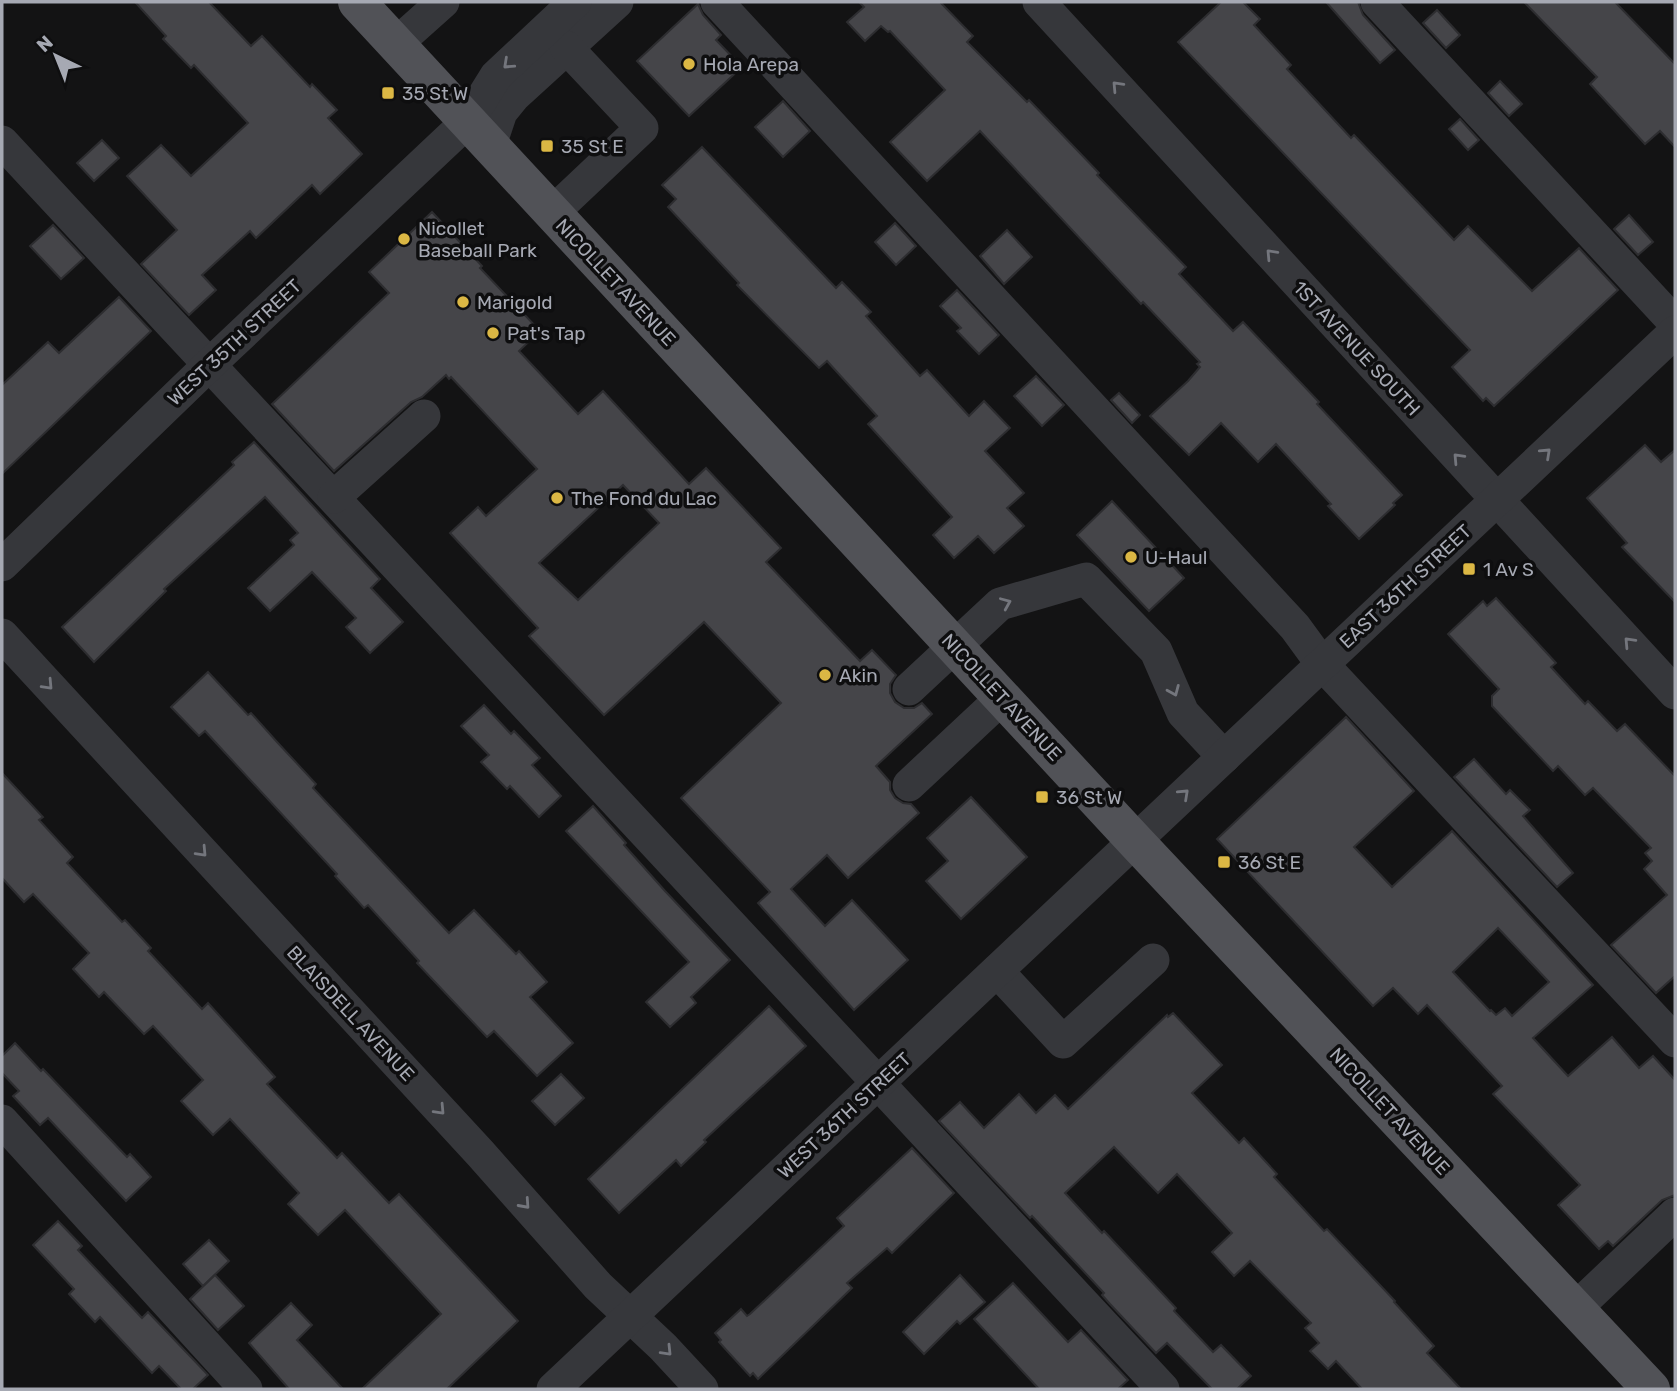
<svg xmlns="http://www.w3.org/2000/svg" width="1677" height="1391" font-family="Rubik,sans-serif">
<style>
.building{fill:#454549;stroke:#2d2d30;stroke-width:2;fill-rule:evenodd}
.lines{fill:none;stroke-linecap:round;stroke-linejoin:round}
.minor{stroke:#36373b;stroke-width:33}
.major{stroke:#515257;stroke-width:38}
.oneway{stroke:#74767d}
.poi-dot{fill:#dbb744;stroke:#0e0e0f;stroke-width:2.5}
.labels{text-anchor:middle;stroke-width:7;stroke-linejoin:round;paint-order:stroke}
.poi-label{font-size:19px;fill:#a6a9b3;stroke:#0e0e0f;text-anchor:start}
.street-label{font-size:19px;fill:#a6a9b3;stroke:#0e0e0f}
</style>
<rect width="100%" height="100%" fill="#131314"/>
<!-- building -->
<g class="building">
<path d="M 135,2 L 209,2 L 251,46 L 262,36 L 310,87 L 312,84 L 337,110 L 328,118 L 362,154 L 320,194 L 312,185 L 256,238 L 250,231 L 202,275 L 216,290 L 189,315 L 141,264 L 177,230 L 127,176 L 161,145 L 191,176 L 248,123 L 194,65 L 191,68 L 163,39 L 166,36 Z"/>
<path d="M 859,2 L 940,2 L 973,36 L 967,42 L 1027,102 L 1029,100 L 1099,173 L 1097,175 L 1186,267 L 1179,274 L 1233,331 L 1243,322 L 1319,402 L 1317,404 L 1402,495 L 1393,503 L 1395,505 L 1359,539 L 1328,506 L 1331,504 L 1276,444 L 1258,462 L 1221,423 L 1189,455 L 1150,416 L 1188,381 L 1200,367 L 1197,364 L 1200,362 L 1143,302 L 1141,304 L 980,131 L 927,181 L 890,142 L 945,90 L 890,31 L 888,32 L 881,26 L 865,41 L 847,22 L 864,7 Z"/>
<path d="M 1221,2 L 1243,2 L 1260,19 L 1254,25 L 1291,65 L 1287,69 L 1351,138 L 1354,135 L 1454,240 L 1468,226 L 1532,291 L 1579,248 L 1618,290 L 1494,406 L 1486,398 L 1483,401 L 1452,367 L 1470,350 L 1178,42 Z"/>
<path d="M 1326,2 L 1358,2 L 1363,15 L 1395,50 L 1380,63 Z"/>
<path d="M 1524,2 L 1615,2 L 1675,64 L 1675,147 L 1660,131 L 1645,144 L 1590,84 L 1597,77 Z"/>
<path d="M 698,4 L 703,15 L 721,35 L 716,40 L 742,67 L 689,116 L 637,61 Z"/>
<path d="M 1437,10 L 1460,35 L 1446,48 L 1423,23 Z"/>
<path d="M 1500,81 L 1522,104 L 1509,116 L 1488,93 Z"/>
<path d="M 783,101 L 810,131 L 783,157 L 755,127 Z"/>
<path d="M 1460,119 L 1479,140 L 1468,150 L 1449,129 Z"/>
<path d="M 102,140 L 119,158 L 94,181 L 77,163 Z"/>
<path d="M 702,147 L 836,288 L 842,282 L 871,312 L 866,316 L 920,376 L 927,370 L 969,416 L 984,401 L 1010,428 L 985,451 L 1024,493 L 1007,508 L 1024,526 L 994,553 L 978,536 L 954,558 L 933,535 L 952,517 L 868,424 L 877,416 L 827,361 L 819,368 L 737,285 L 739,283 L 668,207 L 676,199 L 662,185 Z"/>
<path d="M 432,212 L 482,266 L 480,268 L 540,331 L 519,351 L 578,414 L 603,391 L 689,484 L 706,468 L 781,548 L 766,562 L 860,661 L 872,650 L 896,675 L 890,684 L 890,693 L 895,702 L 904,708 L 914,708 L 922,703 L 932,714 L 876,766 L 890,782 L 890,790 L 895,798 L 903,803 L 911,804 L 919,813 L 848,878 L 827,855 L 791,889 L 825,926 L 852,900 L 908,960 L 854,1010 L 758,903 L 770,892 L 681,798 L 781,703 L 704,622 L 604,715 L 529,636 L 538,628 L 450,533 L 478,507 L 486,516 L 537,469 L 451,377 L 449,379 L 446,375 L 422,397 L 411,402 L 334,471 L 272,404 L 389,293 L 369,272 ZM 623,485 L 659,523 L 578,600 L 539,563 Z"/>
<path d="M 1629,215 L 1653,242 L 1638,255 L 1614,229 Z"/>
<path d="M 895,223 L 916,246 L 896,265 L 875,242 Z"/>
<path d="M 53,225 L 84,258 L 61,279 L 30,246 Z"/>
<path d="M 1007,230 L 1032,257 L 1004,284 L 980,256 Z"/>
<path d="M 957,290 L 999,335 L 979,354 L 957,331 L 961,328 L 940,306 Z"/>
<path d="M 119,297 L 151,331 L 2,474 L 2,385 L 48,342 L 59,353 Z"/>
<path d="M 1036,376 L 1064,405 L 1042,426 L 1014,396 Z"/>
<path d="M 1119,393 L 1140,415 L 1132,423 L 1111,400 Z"/>
<path d="M 254,442 L 380,579 L 371,588 L 403,622 L 370,653 L 346,627 L 356,618 L 312,572 L 270,611 L 248,588 L 294,545 L 290,540 L 298,533 L 265,497 L 164,589 L 166,591 L 94,662 L 62,627 L 234,465 L 232,462 Z"/>
<path d="M 1645,445 L 1661,462 L 1675,450 L 1675,602 L 1622,547 L 1627,543 L 1587,498 Z"/>
<path d="M 1112,501 L 1184,578 L 1149,611 L 1077,535 Z"/>
<path d="M 1496,598 L 1556,663 L 1551,667 L 1585,704 L 1588,701 L 1617,731 L 1625,724 L 1675,776 L 1675,976 L 1656,993 L 1611,945 L 1667,895 L 1644,869 L 1652,861 L 1645,853 L 1651,848 L 1593,788 L 1585,795 L 1558,766 L 1553,771 L 1492,706 L 1492,696 L 1499,689 L 1448,634 L 1483,601 L 1487,606 Z"/>
<path d="M 208,672 L 248,715 L 251,713 L 277,742 L 316,784 L 313,788 L 449,933 L 474,910 L 516,954 L 519,951 L 547,982 L 530,997 L 573,1043 L 537,1076 L 494,1031 L 487,1037 L 417,963 L 419,961 L 368,905 L 364,908 L 335,876 L 337,874 L 205,731 L 199,736 L 171,707 Z"/>
<path d="M 484,705 L 511,734 L 514,731 L 540,758 L 532,765 L 561,796 L 539,817 L 510,786 L 507,789 L 481,762 L 489,755 L 461,726 Z"/>
<path d="M 1346,717 L 1414,791 L 1354,847 L 1392,887 L 1452,831 L 1593,985 L 1533,1038 L 1568,1076 L 1612,1037 L 1639,1068 L 1653,1056 L 1675,1080 L 1675,1195 L 1662,1200 L 1613,1246 L 1608,1241 L 1599,1249 L 1558,1205 L 1580,1185 L 1493,1094 L 1502,1086 L 1427,1005 L 1418,1014 L 1393,988 L 1373,1006 L 1217,839 ZM 1498,928 L 1549,982 L 1512,1016 L 1505,1008 L 1496,1015 L 1491,1010 L 1490,1011 L 1453,972 Z"/>
<path d="M 1474,759 L 1506,794 L 1510,790 L 1530,810 L 1523,816 L 1573,873 L 1557,887 L 1454,777 Z"/>
<path d="M 2,773 L 43,817 L 39,820 L 73,857 L 67,863 L 122,922 L 125,920 L 151,948 L 148,951 L 202,1009 L 208,1003 L 237,1035 L 275,1077 L 267,1084 L 337,1158 L 342,1153 L 389,1203 L 399,1194 L 518,1321 L 447,1389 L 362,1389 L 441,1314 L 345,1210 L 318,1235 L 288,1204 L 299,1193 L 230,1119 L 213,1135 L 181,1101 L 203,1080 L 153,1026 L 144,1034 L 104,992 L 99,997 L 73,969 L 89,953 L 33,894 L 24,902 L 2,878 Z"/>
<path d="M 971,797 L 1027,857 L 961,919 L 926,881 L 948,861 L 927,838 Z"/>
<path d="M 593,806 L 626,843 L 624,845 L 665,891 L 730,960 L 691,997 L 696,1003 L 670,1027 L 646,1002 L 689,962 L 566,831 Z"/>
<path d="M 769,1006 L 806,1046 L 704,1140 L 706,1142 L 681,1166 L 676,1160 L 619,1213 L 588,1179 Z"/>
<path d="M 1173,1013 L 1222,1065 L 1192,1093 L 1239,1143 L 1244,1138 L 1277,1174 L 1274,1177 L 1324,1231 L 1327,1229 L 1395,1301 L 1394,1302 L 1434,1346 L 1427,1353 L 1461,1389 L 1362,1389 L 1336,1361 L 1328,1369 L 1310,1351 L 1319,1343 L 1305,1328 L 1311,1323 L 1250,1261 L 1234,1276 L 1212,1252 L 1232,1233 L 1177,1174 L 1158,1193 L 1114,1147 L 1065,1193 L 1102,1233 L 1104,1231 L 1176,1308 L 1174,1311 L 1213,1352 L 1221,1345 L 1251,1376 L 1237,1389 L 1212,1389 L 1167,1343 L 1156,1353 L 1110,1304 L 1102,1295 L 1104,1293 L 1032,1216 L 1030,1218 L 939,1121 L 960,1102 L 984,1128 L 1019,1094 L 1036,1113 L 1055,1095 L 1068,1109 L 1167,1015 L 1168,1017 Z"/>
<path d="M 15,1043 L 41,1071 L 43,1069 L 127,1157 L 130,1154 L 151,1177 L 126,1201 L 48,1118 L 40,1125 L 13,1096 L 19,1091 L 2,1073 L 2,1056 Z"/>
<path d="M 561,1074 L 584,1098 L 555,1125 L 532,1101 Z"/>
<path d="M 912,1148 L 954,1193 L 892,1253 L 887,1248 L 847,1283 L 852,1288 L 758,1379 L 753,1373 L 750,1376 L 719,1342 L 721,1340 L 715,1333 L 741,1309 L 747,1316 L 750,1314 L 844,1226 L 837,1218 Z"/>
<path d="M 58,1221 L 82,1246 L 78,1250 L 142,1318 L 148,1312 L 208,1375 L 193,1389 L 181,1389 L 159,1366 L 152,1373 L 100,1317 L 95,1322 L 69,1294 L 74,1289 L 33,1245 Z"/>
<path d="M 209,1240 L 229,1261 L 203,1286 L 183,1264 Z"/>
<path d="M 215,1275 L 244,1306 L 218,1330 L 190,1299 Z"/>
<path d="M 960,1275 L 985,1302 L 960,1324 L 957,1321 L 924,1354 L 903,1332 Z"/>
<path d="M 1013,1283 L 1068,1342 L 1081,1330 L 1128,1380 L 1118,1389 L 1039,1389 L 974,1319 Z"/>
<path d="M 291,1303 L 312,1325 L 297,1340 L 343,1389 L 289,1389 L 249,1343 Z"/>
</g>
<g class="lines">
<!-- minor -->
<g class="minor">
<path d="M 717,2 L 1295,627 L 1322,664 L 1675,1041"/>
<path d="M 1039,2 L 1675,693"/>
<path d="M 1377,2 L 1675,323"/>
<path d="M 396,44 L 443,2"/>
<path d="M 2,142 C 389,558 775,975 1163,1389"/>
<path d="M 490,145 L 501,112 L 514,96 L 617,2"/>
<path d="M 552,213 L 642,128 L 566,47"/>
<path d="M 334,497 L 424,416"/>
<path d="M 2,565 L 209,365 L 468,121 L 496,76 L 575,2"/>
<path d="M 2,635 L 480,1153 L 598,1286 L 663,1347 L 702,1389"/>
<path d="M 909,689 L 1000,604 L 1086,579 L 1156,651 L 1183,713 L 1224,757"/>
<path d="M 909,785 L 1002,698"/>
<path d="M 997,971 L 1063,1042 L 1153,960"/>
<path d="M 2,1121 L 246,1389"/>
<path d="M 1576,1308 L 1675,1214"/>
<path d="M 553,1389 L 1675,332"/>
</g>
<!-- major -->
<path class="major" d="M 357,2 L 1135,841 L 1651,1389"/>
</g>
<!-- one-way arrows -->
<defs><path id="oneway-chevron" d="M-2-3.5L2.5 0L-2 3.5" fill="none" stroke-width="1.6" stroke-linecap="round" stroke-linejoin="round" transform="scale(1.75)"/></defs>
<g class="oneway">
<use href="#oneway-chevron" transform="translate(508 64) rotate(137)"/>
<use href="#oneway-chevron" transform="translate(1117 86) rotate(-133)"/>
<use href="#oneway-chevron" transform="translate(1271 254) rotate(-133)"/>
<use href="#oneway-chevron" transform="translate(1546 453) rotate(-43)"/>
<use href="#oneway-chevron" transform="translate(1458 458) rotate(-133)"/>
<use href="#oneway-chevron" transform="translate(1006 603) rotate(-23)"/>
<use href="#oneway-chevron" transform="translate(1629 642) rotate(-133)"/>
<use href="#oneway-chevron" transform="translate(48 685) rotate(47)"/>
<use href="#oneway-chevron" transform="translate(1174 691) rotate(67)"/>
<use href="#oneway-chevron" transform="translate(1184 794) rotate(-43)"/>
<use href="#oneway-chevron" transform="translate(202 852) rotate(47)"/>
<use href="#oneway-chevron" transform="translate(440 1110) rotate(47)"/>
<use href="#oneway-chevron" transform="translate(525 1204) rotate(48)"/>
<use href="#oneway-chevron" transform="translate(667 1351) rotate(46)"/>
</g>
<!-- markers -->
<g class="poi-dot">
<circle cx="689" cy="64" r="7"/>
<rect x="381" y="86" width="14" height="14" rx="3.5"/>
<rect x="540" y="139" width="14" height="14" rx="3.5"/>
<circle cx="404" cy="239" r="7"/>
<circle cx="463" cy="302" r="7"/>
<circle cx="493" cy="333" r="7"/>
<circle cx="557" cy="498" r="7"/>
<circle cx="1131" cy="557" r="7"/>
<rect x="1462" y="562" width="14" height="14" rx="3.5"/>
<circle cx="825" cy="675" r="7"/>
<rect x="1035" y="790" width="14" height="14" rx="3.5"/>
<rect x="1217" y="855" width="14" height="14" rx="3.5"/>
</g>
<g class="labels">
<!-- poi labels -->
<g class="poi-label">
<text x="703" y="71">Hola Arepa</text>
<text x="402" y="100">35 St W</text>
<text x="561" y="153">35 St E</text>
<text x="418" y="235">Nicollet<tspan x="418" dy="22">Baseball Park</tspan></text>
<text x="477" y="309">Marigold</text>
<text x="507" y="340">Pat's Tap</text>
<text x="571" y="505">The Fond du Lac</text>
<text x="1145" y="564">U-Haul</text>
<text x="1483" y="576">1 Av S</text>
<text x="839" y="682">Akin</text>
<text x="1056" y="804">36 St W</text>
<text x="1238" y="869">36 St E</text>
</g>
<!-- street labels -->
<g class="street-label">
<text transform="translate(616 282) rotate(47)" y="7">NICOLLET AVENUE</text>
<text transform="translate(234 342) rotate(-43)" y="7">WEST 35TH STREET</text>
<text transform="translate(1357 348) rotate(47)" y="7">1ST AVENUE SOUTH</text>
<text transform="translate(1405 586) rotate(-43)" y="7">EAST 36TH STREET</text>
<text transform="translate(1002 697) rotate(47)" y="7">NICOLLET AVENUE</text>
<text transform="translate(351 1013) rotate(47)" y="7">BLAISDELL AVENUE</text>
<text transform="translate(1390 1111) rotate(47)" y="7">NICOLLET AVENUE</text>
<text transform="translate(844 1115) rotate(-43)" y="7">WEST 36TH STREET</text>
</g>
</g>
<!-- border -->
<rect width="1677" height="1391" fill="none" stroke="#a6a9b3" stroke-width="7"/>
<!-- north arrow -->
<g transform="translate(56 56) rotate(317)" stroke="#0e0e0f" stroke-width="5" paint-order="stroke">
<path d="M0-5L12 26L0 18L-12 26Z" fill="#a6a9b3"/>
<text y="-10" font-size="19" font-weight="bold" text-anchor="middle" fill="#a6a9b3">N</text>
</g>
</svg>
